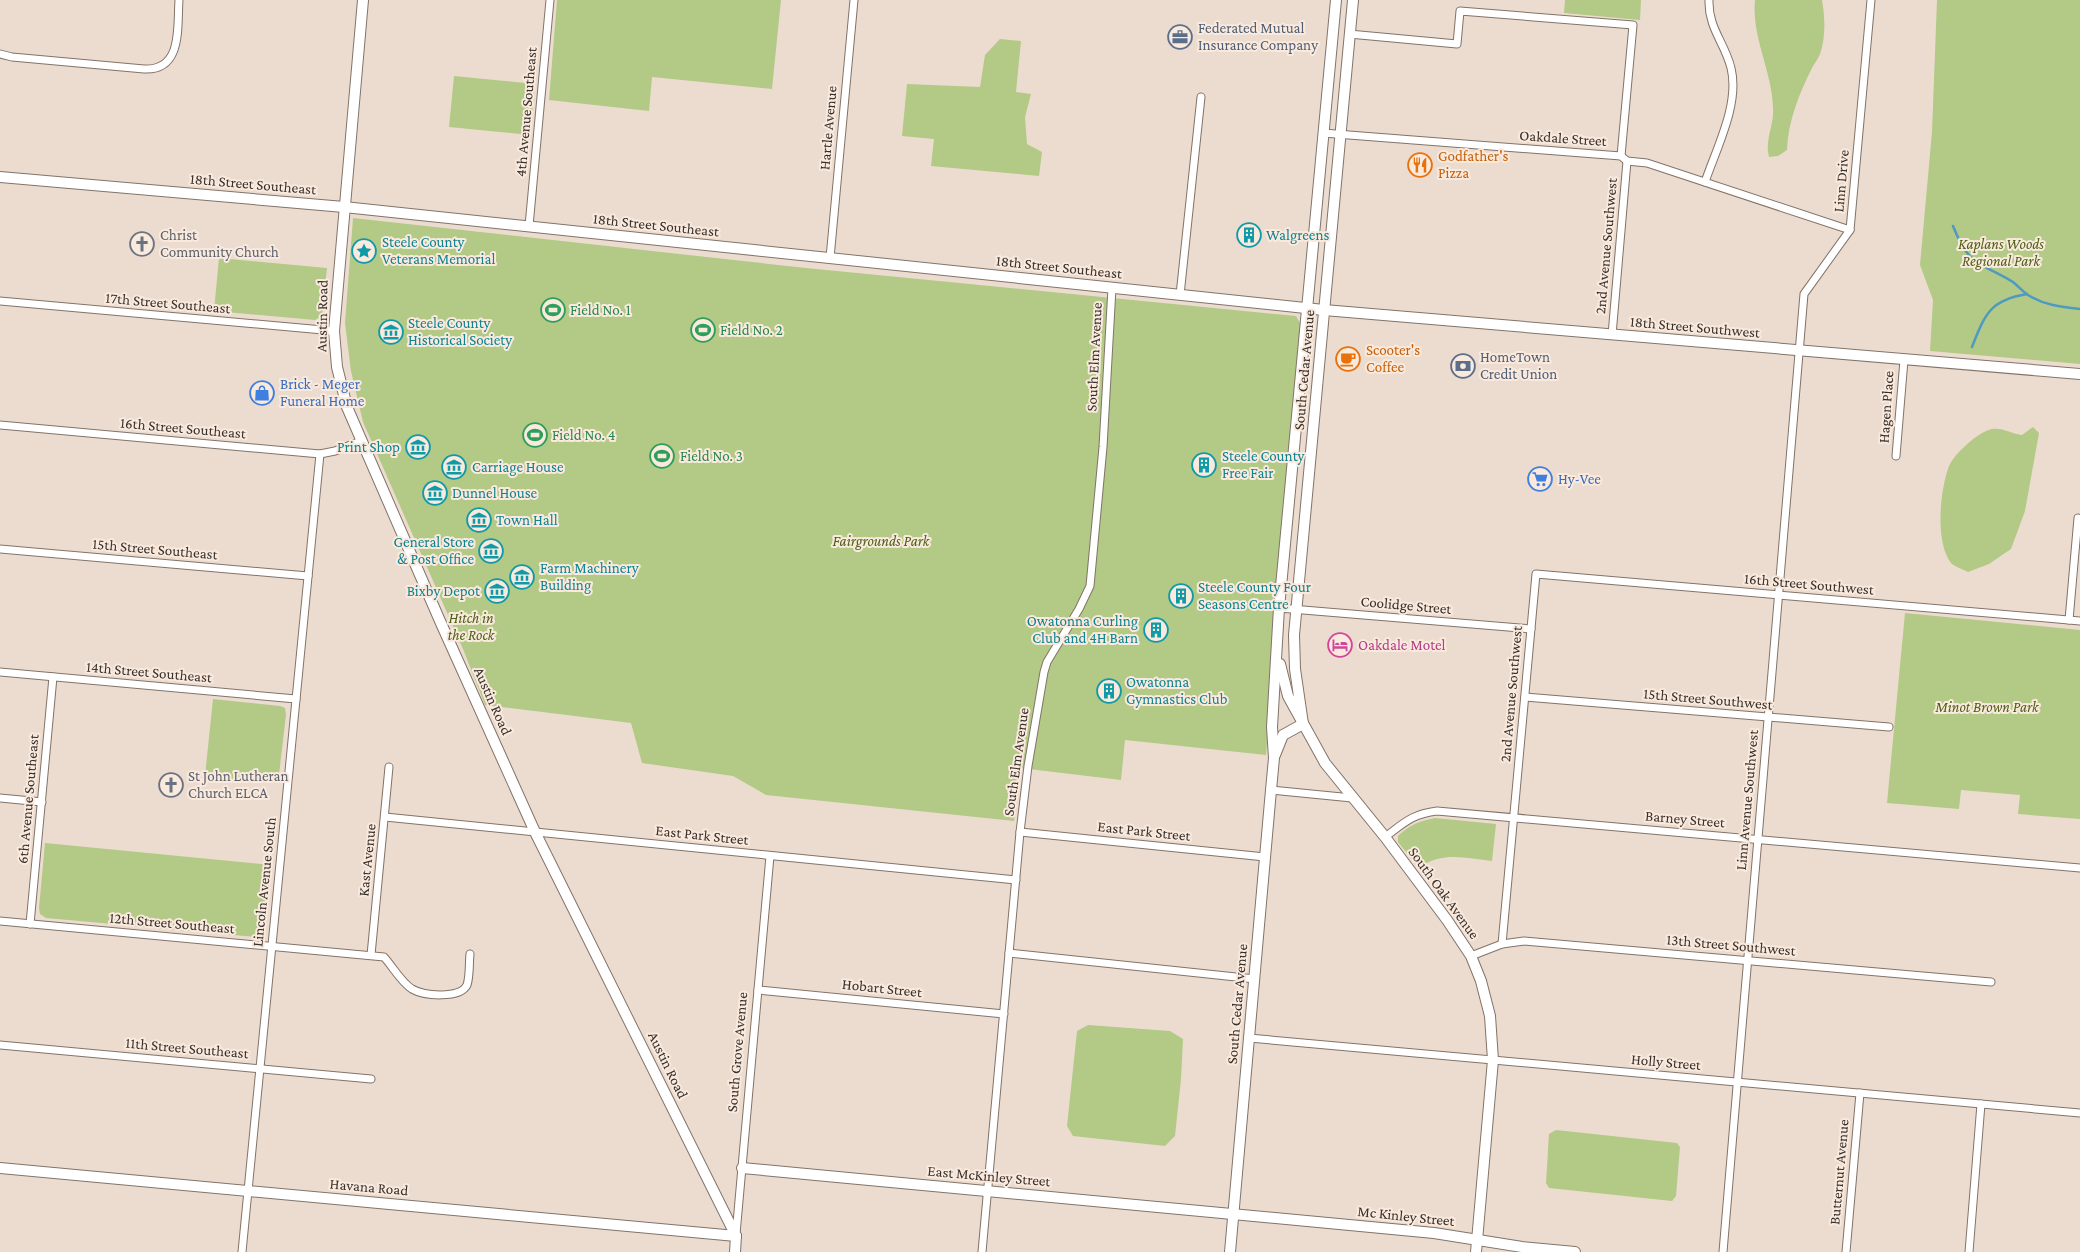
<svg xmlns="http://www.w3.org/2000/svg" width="2080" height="1252" font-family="'Crimson Pro',serif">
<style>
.green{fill:#b3c986}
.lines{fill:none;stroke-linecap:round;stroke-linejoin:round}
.stream{stroke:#4e9ac1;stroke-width:2.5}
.street-casing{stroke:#827369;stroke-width:9}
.secondary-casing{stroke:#827369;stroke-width:12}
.street{stroke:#fff;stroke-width:7}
.secondary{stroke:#fff;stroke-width:10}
.labels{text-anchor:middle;stroke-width:4;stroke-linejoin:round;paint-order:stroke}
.service-label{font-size:15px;fill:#4e5e75;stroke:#fae9dd;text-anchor:start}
.street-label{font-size:15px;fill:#37312c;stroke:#fae9dd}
.food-label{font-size:15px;fill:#c56008;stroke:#fae9dd;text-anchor:start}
.worship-label{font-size:15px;fill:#5b616d;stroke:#fae9dd;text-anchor:start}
.culture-label{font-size:15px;fill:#0d838f;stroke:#fae9dd;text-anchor:start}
.park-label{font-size:15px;font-style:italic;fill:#4a5e14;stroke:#fae9dd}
.leisure-label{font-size:15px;fill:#27864d;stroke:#fae9dd;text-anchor:start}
.shop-label{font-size:15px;fill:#366cbe;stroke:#fae9dd;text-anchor:start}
.hotel-label{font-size:15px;fill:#b23c85;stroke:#fae9dd;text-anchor:start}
</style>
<rect width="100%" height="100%" fill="#ecdcd0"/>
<!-- green -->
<g class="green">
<path d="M 557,0 L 781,0 L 772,89 L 652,77 L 649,111 L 549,100 Z"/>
<path d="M 1565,0 L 1641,0 L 1640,20 L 1564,13 Z"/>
<path d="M 1755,0 L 1822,0 C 1825,17 1826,37 1820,54 C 1818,59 1814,64 1812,68 C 1799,94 1788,121 1787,150 L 1778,156 L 1769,157 C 1765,142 1772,129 1773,115 C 1775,76 1751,39 1755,0 Z"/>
<path d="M 1937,0 L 2080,0 L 2080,364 L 1930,351 L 1933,300 L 1920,265 L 1932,132 Z"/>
<path d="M 1000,39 L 1021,41 L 1016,92 L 1031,94 L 1025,117 L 1027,144 L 1042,152 L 1039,176 L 931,166 L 934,139 L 902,136 L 907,84 L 980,87 L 985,55 Z"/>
<path d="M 454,76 L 535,84 L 530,135 L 449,127 Z"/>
<path d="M 353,218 L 806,268 L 1296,316 L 1300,323 L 1266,755 L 1125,740 L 1121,780 L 1020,768 L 1014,821 L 766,795 L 733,776 L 642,763 L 631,723 L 485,705 L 463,649 L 363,422 L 351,371 L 345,323 Z"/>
<path d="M 219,258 L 327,268 L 322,316 L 315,320 L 214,311 Z"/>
<path d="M 2033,427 L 2039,433 L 2025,511 L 2011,549 L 1989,564 L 1968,572 C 1963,569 1955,567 1951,563 C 1935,542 1940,492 1948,469 C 1952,455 1978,432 1992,429 C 2001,427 2013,434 2022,435 Z"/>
<path d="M 1905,613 L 2080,630 L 2080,819 L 2018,814 L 2020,795 L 1961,790 L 1959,809 L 1887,803 Z"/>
<path d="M 213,699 L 280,706 L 285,708 L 286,715 L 278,783 L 205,776 Z"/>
<path d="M 1435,818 L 1496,824 L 1492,861 C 1467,858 1441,851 1419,868 L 1398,842 L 1398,836 C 1409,825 1420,821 1435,818 Z"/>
<path d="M 45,843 L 271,865 L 265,928 L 262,935 L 257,937 L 46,918 L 40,914 L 39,908 Z"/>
<path d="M 1088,1025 L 1170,1031 L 1183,1039 L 1181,1079 L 1175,1136 L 1165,1146 L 1073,1136 L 1067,1126 L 1077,1031 Z"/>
<path d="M 1556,1130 L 1677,1143 L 1680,1147 L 1676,1196 L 1672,1201 L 1549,1188 L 1546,1183 L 1549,1134 Z"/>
</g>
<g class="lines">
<!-- stream -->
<g class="stream">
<path d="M 1953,226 C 1970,268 1978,261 2013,282 C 2018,286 2022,291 2028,295 C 2044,305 2061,307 2080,309"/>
<path d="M 1972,347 C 1985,314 1990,300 2027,294"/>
</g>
<!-- street casing -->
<g class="street-casing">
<g id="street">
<path d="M 1349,34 L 1457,44 L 1460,11 L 1633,25 L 1621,156"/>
<path d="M 0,54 L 12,57 L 144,69 C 183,71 177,27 179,0"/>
<path d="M 1323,133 L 1621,156 L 1627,161 L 1647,163 L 1850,230"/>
<path d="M 1705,182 C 1716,149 1740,104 1731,68 C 1725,43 1708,28 1709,0"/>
<path d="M 529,226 L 550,0"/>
<path d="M 830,258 L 854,0"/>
<path d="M 1180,295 L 1201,97"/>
<path d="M 0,301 L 334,331"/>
<path d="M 1612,335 L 1627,161"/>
<path d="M 0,425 L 320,454 L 335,451 L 361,441"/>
<path d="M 1896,456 L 1904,360"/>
<path d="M 0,549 L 308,576"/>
<path d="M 1279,608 L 1531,629"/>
<path d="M 2069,620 L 2078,518"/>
<path d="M 0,672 L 296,699"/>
<path d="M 1525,697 L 1889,727"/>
<path d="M 1271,790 L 1352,798"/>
<path d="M 0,798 L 42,802"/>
<path d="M 385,817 L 1016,880"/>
<path d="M 1020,832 L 1265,857"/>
<path d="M 1385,837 C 1404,823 1412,814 1437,811 L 2080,868"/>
<path d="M 0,921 L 384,957 C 393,967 401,982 412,989 C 424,996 460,999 467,985 C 470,976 469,963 470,954"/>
<path d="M 30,924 L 53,677"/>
<path d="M 1502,944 L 1536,574 L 2080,621"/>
<path d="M 1009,953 L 1255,979"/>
<path d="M 371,955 L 389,767"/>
<path d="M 1471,956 L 1502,944 L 1524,941 L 1991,982"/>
<path d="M 758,990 L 1004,1014"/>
<path d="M 1249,1038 L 2080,1113"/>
<path d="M 0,1045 L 371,1079"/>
<path d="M 736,1234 L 770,856"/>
<path d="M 242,1252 L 320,454"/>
<path d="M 982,1252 L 1020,832 L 1028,766 L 1044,672 L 1047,662 L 1079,609 L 1090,586 L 1103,447 L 1112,288"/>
<path d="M 1723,1252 L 1804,294 L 1850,230 L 1871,0"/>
<path d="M 1846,1252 L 1860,1093"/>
<path d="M 1969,1252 L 1981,1104"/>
</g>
</g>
<!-- secondary casing -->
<g class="secondary-casing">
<g id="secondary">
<path d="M 363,0 L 334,331 L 337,367 L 347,407 L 440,621 L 535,832 L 736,1236"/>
<path d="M 0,177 L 344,207 L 1324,310 L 2080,374"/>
<path d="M 1280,664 L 1288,696 L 1325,763 L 1385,837 L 1447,920 L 1471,956 L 1481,981 L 1490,1016 L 1493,1060 L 1476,1252"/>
<path d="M 1303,724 L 1295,669 L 1294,635 L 1353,0"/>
<path d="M 1275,755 L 1283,735 L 1303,724"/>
<path d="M 0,1168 L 736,1236"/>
<path d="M 742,1168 L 1434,1233 L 1522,1247 L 1575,1252"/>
<path d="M 735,1252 L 736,1236"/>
<path d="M 1230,1252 L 1271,790 L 1274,758 L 1272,727 L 1279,608 L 1336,0"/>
</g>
</g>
<!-- street -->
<use href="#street" class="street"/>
<!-- secondary -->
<use href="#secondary" class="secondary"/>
</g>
<!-- icons -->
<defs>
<g id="office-ring" transform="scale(1.25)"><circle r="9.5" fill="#fae9dd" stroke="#5c6f8a" stroke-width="1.5"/><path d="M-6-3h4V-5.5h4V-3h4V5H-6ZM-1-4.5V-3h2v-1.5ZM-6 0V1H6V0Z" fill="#5c6f8a"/></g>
<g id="restaurant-ring" transform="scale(1.25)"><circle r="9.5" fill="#fae9dd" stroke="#e8710a" stroke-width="1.5"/><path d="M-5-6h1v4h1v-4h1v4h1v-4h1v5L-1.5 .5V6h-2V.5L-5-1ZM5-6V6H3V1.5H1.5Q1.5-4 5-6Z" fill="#e8710a"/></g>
<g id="building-ring" transform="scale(1.25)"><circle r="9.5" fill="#fae9dd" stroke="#0f9aa8" stroke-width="1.5"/><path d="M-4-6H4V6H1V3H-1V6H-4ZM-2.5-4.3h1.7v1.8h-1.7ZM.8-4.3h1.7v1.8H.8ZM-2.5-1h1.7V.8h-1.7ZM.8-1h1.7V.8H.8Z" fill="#0f9aa8"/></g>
<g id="church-ring" transform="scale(1.25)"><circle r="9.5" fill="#fae9dd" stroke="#6b7280" stroke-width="1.5"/><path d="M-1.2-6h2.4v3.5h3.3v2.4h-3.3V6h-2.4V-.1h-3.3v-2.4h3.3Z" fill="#6b7280"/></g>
<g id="sight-ring" transform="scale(1.25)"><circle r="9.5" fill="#fae9dd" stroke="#0f9aa8" stroke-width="1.5"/><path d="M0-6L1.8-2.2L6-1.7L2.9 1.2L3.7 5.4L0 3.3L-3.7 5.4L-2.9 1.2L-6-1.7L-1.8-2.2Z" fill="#0f9aa8"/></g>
<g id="stadium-ring" transform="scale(1.25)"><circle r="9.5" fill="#fae9dd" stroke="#2e9e5b" stroke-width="1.5"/><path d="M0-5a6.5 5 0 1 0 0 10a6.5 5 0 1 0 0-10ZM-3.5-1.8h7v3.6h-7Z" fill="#2e9e5b"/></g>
<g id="museum-ring" transform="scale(1.25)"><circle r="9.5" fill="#fae9dd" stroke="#0f9aa8" stroke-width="1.5"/><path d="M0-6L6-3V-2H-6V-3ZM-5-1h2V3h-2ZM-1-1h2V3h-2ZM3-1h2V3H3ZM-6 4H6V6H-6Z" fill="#0f9aa8"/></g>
<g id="cafe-ring" transform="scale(1.25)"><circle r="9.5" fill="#fae9dd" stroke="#e8710a" stroke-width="1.5"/><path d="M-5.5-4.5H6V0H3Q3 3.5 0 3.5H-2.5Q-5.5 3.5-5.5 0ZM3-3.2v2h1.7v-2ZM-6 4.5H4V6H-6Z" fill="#e8710a"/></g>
<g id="bank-ring" transform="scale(1.25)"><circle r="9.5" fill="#fae9dd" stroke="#5c6f8a" stroke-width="1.5"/><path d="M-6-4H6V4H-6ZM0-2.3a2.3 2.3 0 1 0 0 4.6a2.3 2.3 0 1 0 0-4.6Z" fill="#5c6f8a"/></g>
<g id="shop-ring" transform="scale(1.25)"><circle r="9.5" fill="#fae9dd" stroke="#3f7fe0" stroke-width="1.5"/><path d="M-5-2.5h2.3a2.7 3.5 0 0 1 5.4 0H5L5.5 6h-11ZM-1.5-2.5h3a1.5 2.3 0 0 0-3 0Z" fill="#3f7fe0"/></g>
<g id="supermarket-ring" transform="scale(1.25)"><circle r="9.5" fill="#fae9dd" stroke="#3f7fe0" stroke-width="1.5"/><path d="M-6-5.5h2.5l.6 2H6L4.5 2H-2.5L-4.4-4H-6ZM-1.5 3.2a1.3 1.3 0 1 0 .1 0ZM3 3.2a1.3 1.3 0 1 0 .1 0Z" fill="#3f7fe0"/></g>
<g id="hotel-ring" transform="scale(1.25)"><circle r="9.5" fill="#fae9dd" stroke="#d1479c" stroke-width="1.5"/><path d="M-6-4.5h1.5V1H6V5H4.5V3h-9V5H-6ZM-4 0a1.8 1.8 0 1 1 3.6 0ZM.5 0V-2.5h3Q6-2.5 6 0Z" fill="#d1479c"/></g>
</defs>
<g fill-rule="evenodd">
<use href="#office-ring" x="1180" y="37"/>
<use href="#restaurant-ring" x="1420" y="165"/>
<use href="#building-ring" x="1249" y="235"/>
<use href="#church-ring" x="142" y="244"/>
<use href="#sight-ring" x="364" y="251"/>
<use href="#stadium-ring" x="553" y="310"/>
<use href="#stadium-ring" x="703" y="330"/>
<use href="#museum-ring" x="391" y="332"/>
<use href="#cafe-ring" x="1348" y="359"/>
<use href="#bank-ring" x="1463" y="366"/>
<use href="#shop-ring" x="262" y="393"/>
<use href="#stadium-ring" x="535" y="435"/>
<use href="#museum-ring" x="418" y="447"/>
<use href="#stadium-ring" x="662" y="456"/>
<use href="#building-ring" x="1204" y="465"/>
<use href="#museum-ring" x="454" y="467"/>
<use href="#supermarket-ring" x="1540" y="479"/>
<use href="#museum-ring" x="435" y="493"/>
<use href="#museum-ring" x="479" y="520"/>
<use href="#museum-ring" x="491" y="551"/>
<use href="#museum-ring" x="522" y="577"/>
<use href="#museum-ring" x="497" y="591"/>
<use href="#building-ring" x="1181" y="596"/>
<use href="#building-ring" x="1156" y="630"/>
<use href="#hotel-ring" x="1340" y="645"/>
<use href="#building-ring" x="1109" y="691"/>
<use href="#church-ring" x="171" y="785"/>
</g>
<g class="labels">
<!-- service labels -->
<g class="service-label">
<text x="1198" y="33">Federated Mutual<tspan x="1198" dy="17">Insurance Company</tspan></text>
<text x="1480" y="362">HomeTown<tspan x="1480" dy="17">Credit Union</tspan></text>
</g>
<!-- street labels -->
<g class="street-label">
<text transform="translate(526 112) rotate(-85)" y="5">4th Avenue Southeast</text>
<text transform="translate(828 128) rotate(-85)" y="5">Hartle Avenue</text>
<text transform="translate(1563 138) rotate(4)" y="5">Oakdale Street</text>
<text transform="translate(1841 181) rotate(-85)" y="5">Linn Drive</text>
<text transform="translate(253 184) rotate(5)" y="5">18th Street Southeast</text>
<text transform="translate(656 225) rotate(6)" y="5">18th Street Southeast</text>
<text transform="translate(1606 246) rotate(-85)" y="5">2nd Avenue Southwest</text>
<text transform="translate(1059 267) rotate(6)" y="5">18th Street Southeast</text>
<text transform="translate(168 303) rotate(5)" y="5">17th Street Southeast</text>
<text transform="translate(322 316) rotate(-89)" y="5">Austin Road</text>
<text transform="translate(1695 327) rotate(5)" y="5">18th Street Southwest</text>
<text transform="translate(1094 357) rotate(-87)" y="5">South Elm Avenue</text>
<text transform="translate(1304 370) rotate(-85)" y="5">South Cedar Avenue</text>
<text transform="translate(1886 407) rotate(-86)" y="5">Hagen Place</text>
<text transform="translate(183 428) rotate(5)" y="5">16th Street Southeast</text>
<text transform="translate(155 549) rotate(5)" y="5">15th Street Southeast</text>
<text transform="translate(1809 584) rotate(5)" y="5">16th Street Southwest</text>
<text transform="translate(1406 605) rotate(5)" y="5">Coolidge Street</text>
<text transform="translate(149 672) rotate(5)" y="5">14th Street Southeast</text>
<text transform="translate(1511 694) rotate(-85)" y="5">2nd Avenue Southwest</text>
<text transform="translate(1708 699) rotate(5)" y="5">15th Street Southwest</text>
<text transform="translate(493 701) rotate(66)" y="5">Austin Road</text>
<text transform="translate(1016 762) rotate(-82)" y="5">South Elm Avenue</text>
<text transform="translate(28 799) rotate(-85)" y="5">6th Avenue Southeast</text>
<text transform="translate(1747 800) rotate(-85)" y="5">Linn Avenue Southwest</text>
<text transform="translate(1685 819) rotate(5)" y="5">Barney Street</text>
<text transform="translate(1144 831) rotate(6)" y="5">East Park Street</text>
<text transform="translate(702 835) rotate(6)" y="5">East Park Street</text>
<text transform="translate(367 860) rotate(-84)" y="5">Kast Avenue</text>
<text transform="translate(264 882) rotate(-84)" y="5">Lincoln Avenue South</text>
<text transform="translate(1444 893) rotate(54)" y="5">South Oak Avenue</text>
<text transform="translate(172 923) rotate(5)" y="5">12th Street Southeast</text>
<text transform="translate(1731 945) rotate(5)" y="5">13th Street Southwest</text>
<text transform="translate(882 988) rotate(6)" y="5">Hobart Street</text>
<text transform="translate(1237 1004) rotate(-85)" y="5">South Cedar Avenue</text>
<text transform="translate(187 1048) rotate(5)" y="5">11th Street Southeast</text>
<text transform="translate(737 1052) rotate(-85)" y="5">South Grove Avenue</text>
<text transform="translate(1666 1062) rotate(5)" y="5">Holly Street</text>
<text transform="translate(668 1065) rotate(64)" y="5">Austin Road</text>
<text transform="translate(1839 1172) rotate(-85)" y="5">Butternut Avenue</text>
<text transform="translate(989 1176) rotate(5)" y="5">East McKinley Street</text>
<text transform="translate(369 1187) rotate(5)" y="5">Havana Road</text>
<text transform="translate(1406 1216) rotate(6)" y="5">Mc Kinley Street</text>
</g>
<!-- food labels -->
<g class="food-label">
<text x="1438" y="161">Godfather's<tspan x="1438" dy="17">Pizza</tspan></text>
<text x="1366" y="355">Scooter's<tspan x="1366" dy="17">Coffee</tspan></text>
</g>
<!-- worship labels -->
<g class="worship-label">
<text x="160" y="240">Christ<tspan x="160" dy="17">Community Church</tspan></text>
<text x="188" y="781">St John Lutheran<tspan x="188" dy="17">Church ELCA</tspan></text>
</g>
<!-- culture labels -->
<g class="culture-label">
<text x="1266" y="240">Walgreens</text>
<text x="382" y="247">Steele County<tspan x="382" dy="17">Veterans Memorial</tspan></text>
<text x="408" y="328">Steele County<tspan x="408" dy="17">Historical Society</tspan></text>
<text x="400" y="452" text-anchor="end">Print Shop</text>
<text x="1222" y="461">Steele County<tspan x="1222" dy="17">Free Fair</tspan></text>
<text x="472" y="472">Carriage House</text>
<text x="452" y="498">Dunnel House</text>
<text x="496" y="525">Town Hall</text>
<text x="474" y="547" text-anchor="end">General Store<tspan x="474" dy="17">&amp; Post Office</tspan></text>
<text x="540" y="573">Farm Machinery<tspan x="540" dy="17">Building</tspan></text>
<text x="1198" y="592">Steele County Four<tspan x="1198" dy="17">Seasons Centre</tspan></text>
<text x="480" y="596" text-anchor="end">Bixby Depot</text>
<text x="1138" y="626" text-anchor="end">Owatonna Curling<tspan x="1138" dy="17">Club and 4H Barn</tspan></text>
<text x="1126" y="687">Owatonna<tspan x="1126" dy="17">Gymnastics Club</tspan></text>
</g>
<!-- park labels -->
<g class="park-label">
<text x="2001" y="249">Kaplans Woods<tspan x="2001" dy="17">Regional Park</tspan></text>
<text x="881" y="546">Fairgrounds Park</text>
<text x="471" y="623">Hitch in<tspan x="471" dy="17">the Rock</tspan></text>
<text x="1987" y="712">Minot Brown Park</text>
</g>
<!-- leisure labels -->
<g class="leisure-label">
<text x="570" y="315">Field No. 1</text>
<text x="720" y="335">Field No. 2</text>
<text x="552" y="440">Field No. 4</text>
<text x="680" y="461">Field No. 3</text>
</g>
<!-- shop labels -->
<g class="shop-label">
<text x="280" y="389">Brick - Meger<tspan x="280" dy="17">Funeral Home</tspan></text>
<text x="1558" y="484">Hy-Vee</text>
</g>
<!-- hotel labels -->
<g class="hotel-label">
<text x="1358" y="650">Oakdale Motel</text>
</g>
</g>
</svg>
